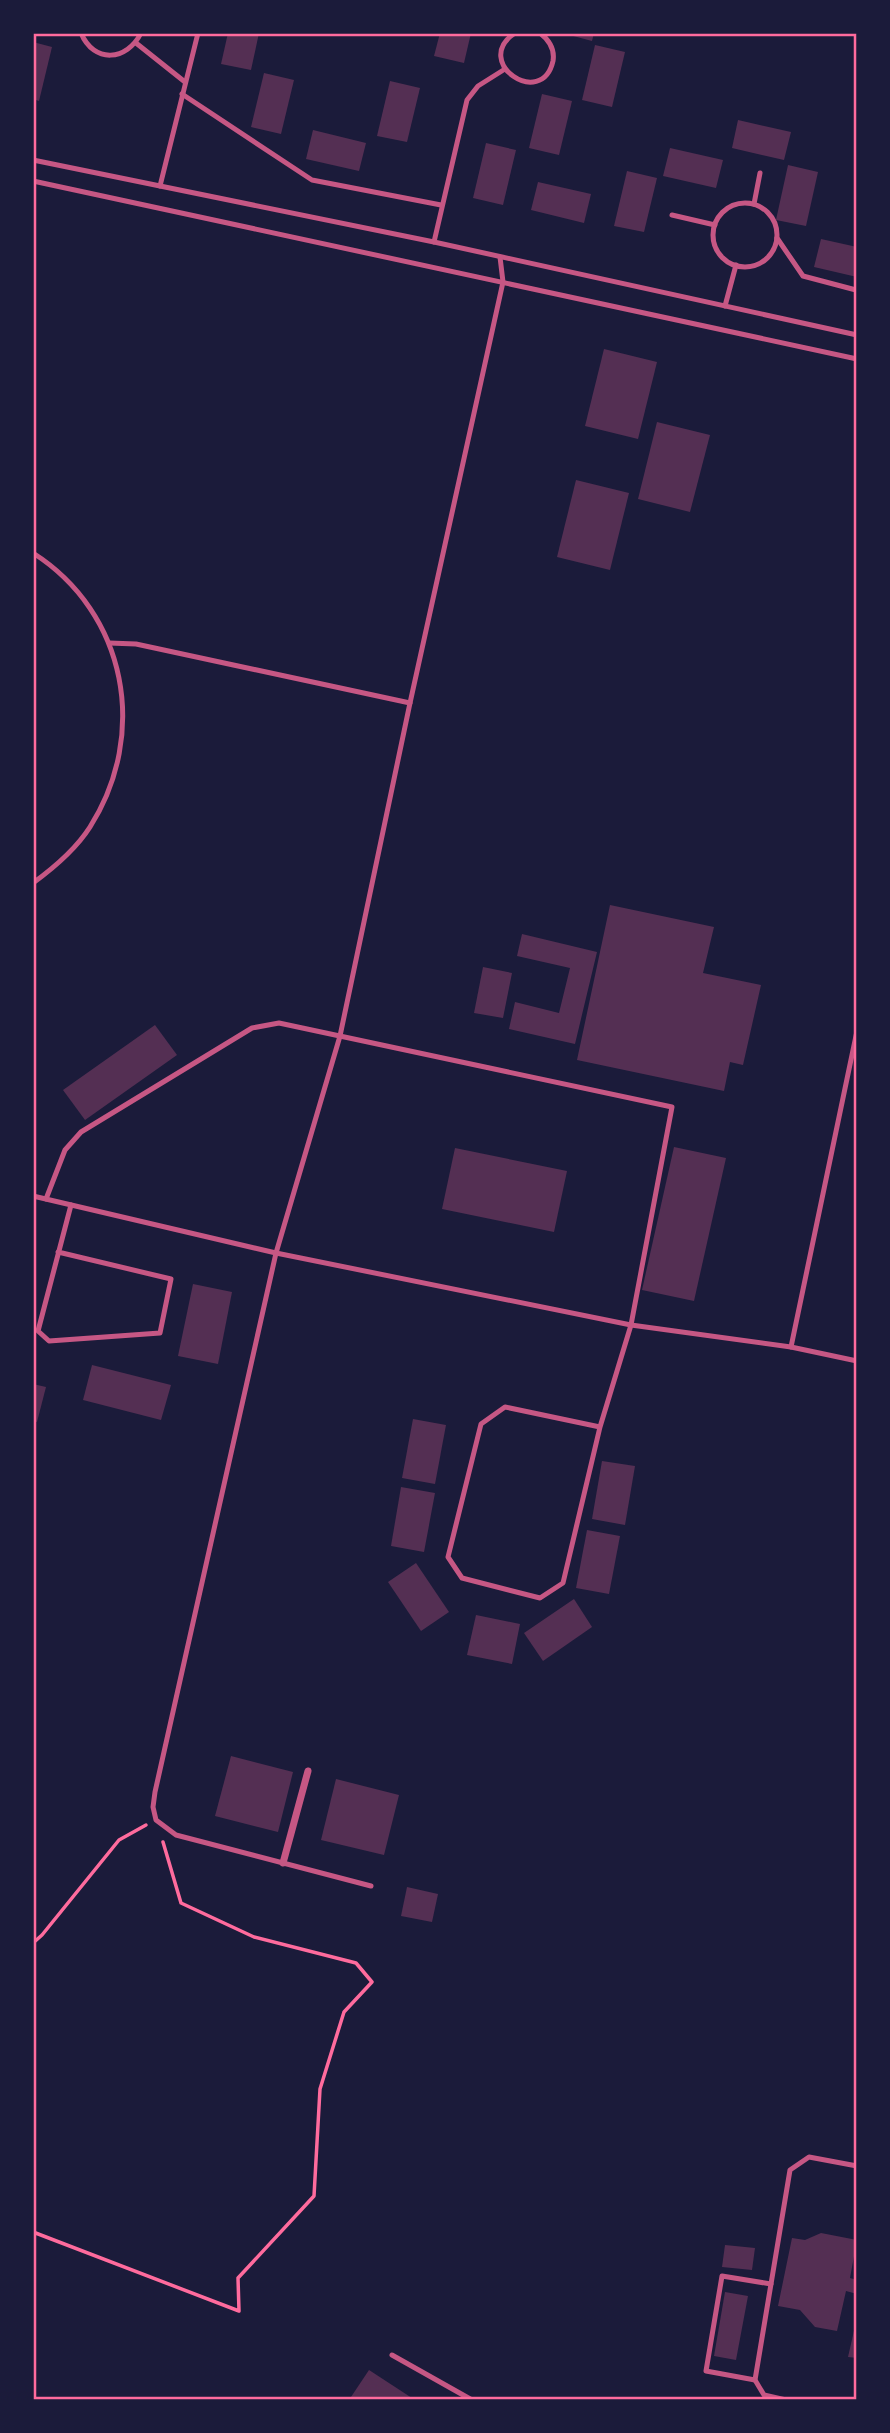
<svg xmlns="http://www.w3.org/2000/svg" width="890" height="2433" font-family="'PT Sans Narrow',sans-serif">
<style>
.building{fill:#542f53}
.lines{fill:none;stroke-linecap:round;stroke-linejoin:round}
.path{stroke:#ff6b9d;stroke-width:3.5}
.service{stroke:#c65784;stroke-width:5}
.minor{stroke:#c65784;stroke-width:7}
.neatline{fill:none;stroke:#ff6b9d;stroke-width:2.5}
</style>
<rect width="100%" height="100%" fill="#1b1b3a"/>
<!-- building -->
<g class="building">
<path d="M 228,33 L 259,33 L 251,70 L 221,64 Z"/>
<path d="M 440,33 L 471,33 L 464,63 L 434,56 Z"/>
<path d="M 562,33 L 594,33 L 592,41 Z"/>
<path d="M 33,42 L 52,47 L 39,101 L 33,99 Z"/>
<path d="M 595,45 L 625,52 L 612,107 L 582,100 Z"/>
<path d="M 264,73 L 294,80 L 281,134 L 251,127 Z"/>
<path d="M 390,81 L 420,88 L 407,142 L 377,136 Z"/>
<path d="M 542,94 L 572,101 L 559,155 L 529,148 Z"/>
<path d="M 738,120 L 791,132 L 784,160 L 732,148 Z"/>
<path d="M 313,130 L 366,143 L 359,171 L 306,159 Z"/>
<path d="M 486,143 L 516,150 L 503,205 L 473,198 Z"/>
<path d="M 670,148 L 723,160 L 716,188 L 663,176 Z"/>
<path d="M 788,165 L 818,172 L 806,226 L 776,220 Z"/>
<path d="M 627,171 L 657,178 L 644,232 L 614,226 Z"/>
<path d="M 538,182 L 591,194 L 584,223 L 531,210 Z"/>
<path d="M 821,239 L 857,247 L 857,277 L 814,267 Z"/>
<path d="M 604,349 L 657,362 L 638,439 L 585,426 Z"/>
<path d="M 657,422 L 710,435 L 690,512 L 638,499 Z"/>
<path d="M 576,480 L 629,493 L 610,570 L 557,557 Z"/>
<path d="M 610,905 L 714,927 L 703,973 L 761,985 L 743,1065 L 730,1062 L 724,1091 L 577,1060 Z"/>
<path d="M 522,934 L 597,952 L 575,1044 L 509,1029 L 515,1002 L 559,1013 L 570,968 L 517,956 Z"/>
<path d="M 483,967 L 512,973 L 503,1018 L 474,1013 Z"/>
<path d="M 155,1025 L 177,1055 L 85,1120 L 63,1090 Z"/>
<path d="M 674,1147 L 726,1158 L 694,1301 L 642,1290 Z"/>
<path d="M 455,1148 L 567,1171 L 554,1232 L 442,1209 Z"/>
<path d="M 193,1284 L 232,1292 L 218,1364 L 178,1356 Z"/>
<path d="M 92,1365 L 171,1385 L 161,1420 L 83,1400 Z"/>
<path d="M 33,1384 L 46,1387 L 37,1422 L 33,1421 Z"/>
<path d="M 413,1419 L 446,1425 L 435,1484 L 402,1478 Z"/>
<path d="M 602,1461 L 635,1466 L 625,1525 L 592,1519 Z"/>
<path d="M 401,1487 L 435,1493 L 424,1552 L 391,1546 Z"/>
<path d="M 587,1530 L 620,1536 L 609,1594 L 576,1588 Z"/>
<path d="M 416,1563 L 449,1612 L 421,1631 L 388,1582 Z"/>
<path d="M 574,1599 L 592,1627 L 543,1661 L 524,1633 Z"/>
<path d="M 476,1615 L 520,1624 L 512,1664 L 467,1655 Z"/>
<path d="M 231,1756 L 293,1772 L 278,1832 L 215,1816 Z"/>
<path d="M 336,1779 L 399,1795 L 384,1855 L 321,1840 Z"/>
<path d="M 407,1887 L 438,1894 L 432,1922 L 401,1916 Z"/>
<path d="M 821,2233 L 857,2240 L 850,2278 L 857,2280 L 857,2294 L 846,2291 L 837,2331 L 815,2327 L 800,2310 L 778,2306 L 792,2238 L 805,2240 Z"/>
<path d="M 725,2245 L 755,2248 L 752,2270 L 722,2267 Z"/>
<path d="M 725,2292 L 748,2296 L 736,2360 L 714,2356 Z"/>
<path d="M 856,2322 L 857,2322 L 857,2358 L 848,2357 Z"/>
<path d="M 369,2370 L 415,2400 L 349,2400 Z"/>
</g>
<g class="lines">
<!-- path -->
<g class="path">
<path d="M 33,1943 L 42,1935 L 119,1840 L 146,1825"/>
<path d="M 33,2232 L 239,2311 L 238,2278 L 314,2196 L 320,2089 L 344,2012 L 372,1982 L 356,1963 L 254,1937 L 181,1903 L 163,1842"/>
</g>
<!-- service -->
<g class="service">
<path d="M 81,33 C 94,64 127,61 141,33"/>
<path d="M 515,33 C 471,62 542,110 553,61 C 555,49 549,40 540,33"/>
<path d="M 136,43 L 185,82"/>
<path d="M 182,94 L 312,180 L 441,205"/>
<path d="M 33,160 L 434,242 L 857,335"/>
<path d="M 33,181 L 857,359"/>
<path d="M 160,186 L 198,33"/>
<circle cx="745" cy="235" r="32"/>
<path d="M 754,204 L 760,173"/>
<path d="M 672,215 L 715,225"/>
<path d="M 777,238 L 803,276 L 856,290"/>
<path d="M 434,242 L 467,100 L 478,86 L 505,69"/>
<path d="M 725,306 L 736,265"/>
<path d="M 33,553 C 127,613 149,734 90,827 C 76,849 55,867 33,883"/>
<path d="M 109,643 L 136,644 L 410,703"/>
<path d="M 33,1196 L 276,1253 L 631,1325 L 791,1347 L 857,1361"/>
<path d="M 46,1199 L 65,1150 L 81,1132 L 252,1028 L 279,1023 L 672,1107 L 631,1325 L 600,1427 L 563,1583 L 540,1598 L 462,1578 L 448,1557 L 481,1424 L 505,1407 L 600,1427"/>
<path d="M 58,1252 L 171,1279 L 160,1333 L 49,1341 L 38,1331 L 71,1205"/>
<path d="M 791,1347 L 857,1031"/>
<path d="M 371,1886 L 176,1835 L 156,1820 L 153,1807 L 155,1792 L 276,1253 L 340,1036 L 410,703 L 503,282 L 500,257"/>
<path d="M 392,2355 L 472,2400"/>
<path d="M 755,2380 L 706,2371 L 722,2276 L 771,2284"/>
<path d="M 786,2400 L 764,2395 L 755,2380 L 790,2170 L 809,2157 L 857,2166"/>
</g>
<!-- minor -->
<path class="minor" d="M 283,1863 L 308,1771"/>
</g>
<!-- border -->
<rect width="890" height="2433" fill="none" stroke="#1b1b3a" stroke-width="70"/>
<rect x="35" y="35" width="820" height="2363" class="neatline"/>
</svg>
